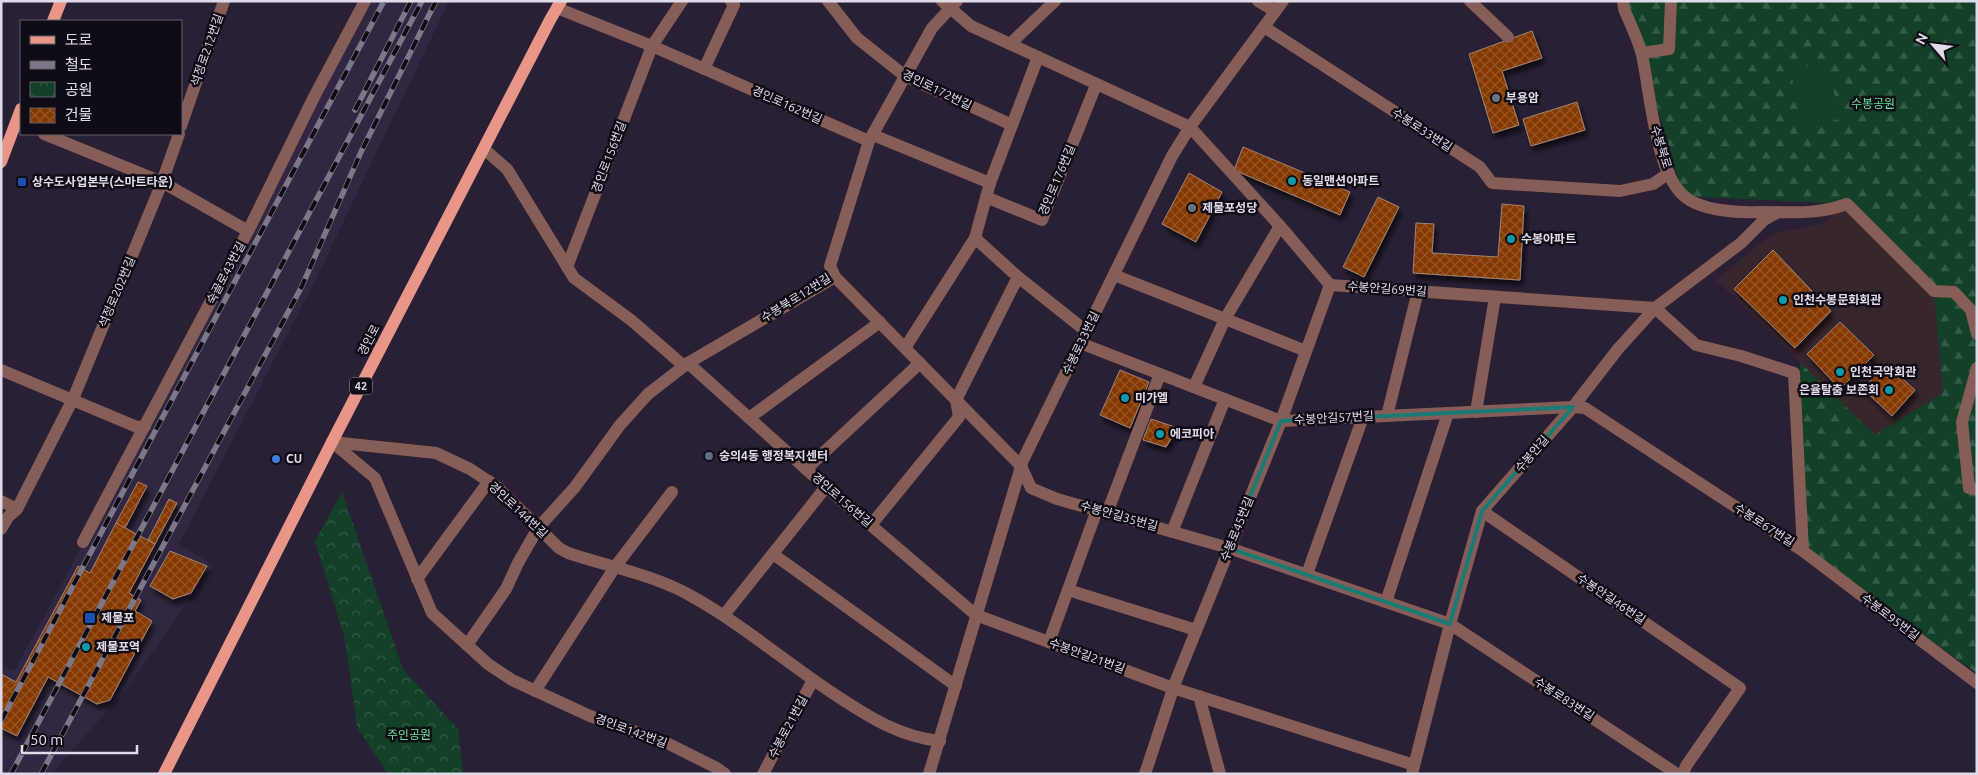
<svg xmlns="http://www.w3.org/2000/svg" width="1978" height="775" font-family="Ubuntu,'Noto Sans KR',sans-serif">
<style>
.commercial{fill:#38262e}
.built{fill:#322742}
.forest{fill:url(#forest-firs)}
.park{fill:url(#park-crowns)}
.pitch{fill:#124127}
.building{fill:url(#building-cross-hatch);stroke:#a18577;filter:url(#shadow)}
.lines{fill:none;stroke-linecap:round;stroke-linejoin:round}
.minor{stroke:#865e57;stroke-width:12}
.major{stroke:#e89687;stroke-width:12}
.rail-casing{stroke:#7e7788;stroke-width:5.5}
.rail{stroke:#100c15;stroke-width:4;stroke-dasharray:11;stroke-linecap:butt}
.marked{fill:none;stroke:#197b74;stroke-width:4;stroke-linejoin:round}
.worship-dot{fill:#6b7280;stroke:#100c15;stroke-width:2}
.culture-dot{fill:#0f9aa8;stroke:#100c15;stroke-width:2}
.transit-dot{fill:#1a4fb4;stroke:#100c15;stroke-width:2}
.service-dot{fill:#5c6f8a;stroke:#100c15;stroke-width:2}
.shop-dot{fill:#3f7fe0;stroke:#100c15;stroke-width:2}
.labels{text-anchor:middle;stroke-width:5;stroke-linejoin:round;paint-order:stroke}
.shield{fill:#100c15;stroke:#a29da9;stroke-width:1}
.shield-label{font-size:11px;font-weight:bold;fill:#e0dbe9}
.street-label{font-size:12px;fill:#e0dbe9;stroke:#100c15}
.poi-label{font-size:12px;font-weight:bold;fill:#e0dbe9;stroke:#100c15;text-anchor:start}
.park-label{font-size:12px;fill:#69e29b;stroke:#100c15}
</style>
<defs>
<pattern id="forest-firs" width="22" height="20" patternUnits="userSpaceOnUse" patternTransform="scale(1.25)"><rect width="22" height="20" fill="#124127"/><path d="M5 1l3.5 6h-7zM16 11l3.5 6h-7z" fill="#345c46"/></pattern>
<pattern id="park-crowns" width="20" height="18" patternUnits="userSpaceOnUse" patternTransform="scale(1.25)"><rect width="20" height="18" fill="#124127"/><path d="M2 6a3 3 0 1 1 6 0M12 15a3 3 0 1 1 6 0" fill="none" stroke="#345c46"/></pattern>
<pattern id="building-cross-hatch" width="8" height="8" patternUnits="userSpaceOnUse" patternTransform="scale(1.25)"><rect width="8" height="8" fill="#853900"/><path d="M0 0l8 8M0 8l8-8" fill="none" stroke="#965525"/></pattern>
<filter id="shadow"><feDropShadow dx="3" dy="5.5" stdDeviation="2.5" flood-color="#0009"/></filter>
</defs>
<rect width="100%" height="100%" fill="#292035"/>
<!-- commercial -->
<path class="commercial" d="M 1847,204 L 1934,291 L 1943,393 L 1875,435 L 1716,280 L 1772,234 L 1822,224 Z"/>
<!-- built -->
<path class="built" d="M 371,1 L 449,1 L 316,279 L 179,544 L 213,565 L 125,691 L 51,774 L 1,774 L 1,667 L 14,671 L 60,587 L 351,36 Z"/>
<!-- forest -->
<path class="forest" d="M 1623,1 L 1977,1 L 1977,673 L 1803,551 L 1800,362 L 1875,435 L 1943,393 L 1934,291 L 1847,204 L 1683,196 L 1642,53 Z"/>
<!-- park -->
<path class="park" d="M 342,492 L 403,669 L 458,729 L 463,774 L 388,774 L 357,727 L 345,639 L 315,541 Z"/>
<!-- pitch -->
<path class="pitch" d="M 1825,63 L 1842,118 L 1804,129 L 1790,70 Z"/>
<!-- building -->
<g class="building">
<path d="M 1532,31 L 1542,58 L 1502,71 L 1519,125 L 1493,133 L 1469,54 Z"/>
<path d="M 1577,102 L 1585,130 L 1531,146 L 1523,119 Z"/>
<path d="M 1243,147 L 1350,192 L 1340,215 L 1234,170 Z"/>
<path d="M 1189,173 L 1222,192 L 1196,242 L 1162,224 Z"/>
<path d="M 1378,197 L 1399,207 L 1364,277 L 1343,267 Z"/>
<path d="M 1502,204 L 1524,206 L 1520,280 L 1413,273 L 1416,223 L 1434,224 L 1432,253 L 1498,257 Z"/>
<path d="M 1773,250 L 1831,311 L 1795,348 L 1734,289 Z"/>
<path d="M 1840,322 L 1874,355 L 1840,389 L 1807,354 Z"/>
<path d="M 1886,364 L 1915,390 L 1892,416 L 1863,389 Z"/>
<path d="M 1120,370 L 1149,382 L 1130,428 L 1100,415 Z"/>
<path d="M 1151,419 L 1178,428 L 1166,447 L 1143,440 Z"/>
<path d="M 138,482 L 147,486 L 125,528 L 116,523 Z"/>
<path d="M 169,499 L 177,503 L 155,544 L 148,540 Z"/>
<path d="M 116,523 L 155,544 L 129,593 L 141,600 L 135,611 L 152,621 L 110,700 L 97,704 L 48,677 L 17,736 L 1,728 L 1,674 L 16,682 L 78,566 L 90,573 Z"/>
<path d="M 170,551 L 207,566 L 191,593 L 173,599 L 150,586 Z"/>
</g>
<g class="lines">
<!-- minor -->
<g class="minor">
<path d="M 828,1 L 857,38 L 905,76 L 1012,125"/>
<path d="M 942,1 L 971,26 L 1190,127 L 1280,226 L 1330,285 L 1655,308 L 1696,345 L 1741,356 L 1794,373 L 1803,551"/>
<path d="M 957,1 L 932,28 L 869,141 L 830,266 L 835,277 L 1021,466 L 1031,488 L 1057,499 L 1229,548 L 1450,624 L 1677,774"/>
<path d="M 1258,1 L 1275,11"/>
<path d="M 1470,1 L 1508,37"/>
<path d="M 1623,1 L 1624,9 C 1630,23 1638,39 1642,55 C 1650,91 1655,171 1684,196 C 1701,211 1738,213 1760,212 C 1793,212 1816,215 1847,204 L 1934,291 L 1954,292 L 1971,310 L 1977,334"/>
<path d="M 557,8 L 652,46 L 869,141"/>
<path d="M 1264,27 L 1480,167 L 1492,183 L 1620,191 L 1653,184 L 1669,173"/>
<path d="M 1010,44 L 1055,1"/>
<path d="M 1642,53 L 1669,49 L 1671,1"/>
<path d="M 704,69 L 734,5 L 731,1"/>
<path d="M 181,126 L 224,1"/>
<path d="M 44,134 L 162,182 L 248,231"/>
<path d="M 873,135 L 990,183"/>
<path d="M 484,149 L 507,169 L 574,278 L 631,320 L 684,366"/>
<path d="M 986,197 L 1042,220 L 1096,85"/>
<path d="M 975,238 L 1018,277 L 1086,331"/>
<path d="M 567,267 L 652,46 L 682,1"/>
<path d="M 1114,275 L 1306,351"/>
<path d="M 1080,343 L 1281,421 L 1573,407 L 1585,408 L 1803,551 L 1977,683"/>
<path d="M 905,348 L 975,238 L 990,183 L 1038,57"/>
<path d="M 688,363 L 826,487 L 976,615 L 1173,688 L 1414,765"/>
<path d="M 1977,368 L 1962,422 L 1969,488 L 1977,490"/>
<path d="M 1,370 L 137,427 L 145,426"/>
<path d="M 1194,387 L 1225,319 L 1280,226"/>
<path d="M 1476,412 L 1495,297"/>
<path d="M 1387,416 L 1418,291"/>
<path d="M 749,418 L 880,322"/>
<path d="M 332,442 L 436,453 L 470,469 L 497,487 L 559,548 L 568,553 C 610,567 655,575 693,597 C 743,625 788,664 837,696 C 869,717 900,737 940,741"/>
<path d="M 332,442 L 375,478 L 432,613 L 488,664 L 512,680 L 590,716 L 667,743 L 715,767 L 725,774"/>
<path d="M 806,469 L 920,363"/>
<path d="M 1,501 L 17,509"/>
<path d="M 1482,511 L 1740,688 L 1686,766 L 1683,774"/>
<path d="M 1107,513 L 1160,374"/>
<path d="M 871,525 L 959,417 L 956,400 L 1018,277"/>
<path d="M 1,529 L 8,517 L 17,509 L 73,399 L 161,185 L 179,134"/>
<path d="M 1172,532 L 1225,399"/>
<path d="M 83,542 L 248,231 L 314,97 L 365,1"/>
<path d="M 773,554 L 956,686"/>
<path d="M 1307,574 L 1363,417"/>
<path d="M 417,579 L 489,481"/>
<path d="M 1068,590 L 1196,630"/>
<path d="M 1386,602 L 1448,413"/>
<path d="M 724,615 L 826,487"/>
<path d="M 1049,642 L 1097,510"/>
<path d="M 467,645 L 506,589 L 518,563 L 538,528 L 575,487 L 620,425 L 648,394 L 688,363 L 835,277"/>
<path d="M 535,691 L 615,567 L 672,492"/>
<path d="M 1199,696 L 1220,774"/>
<path d="M 763,774 L 813,680"/>
<path d="M 929,774 L 1023,460 L 1172,156 L 1190,127 L 1283,1"/>
<path d="M 1145,774 L 1175,683 L 1281,421 L 1330,285"/>
<path d="M 1412,774 L 1450,624 L 1482,511 L 1573,407 L 1618,349 L 1655,308 L 1741,243 L 1764,220 L 1778,212"/>
</g>
<!-- major -->
<g class="major">
<path d="M 53,21 L 61,1"/>
<path d="M 1,162 L 21,109"/>
<path d="M 164,774 L 332,442 L 550,20 L 561,1"/>
</g>
<!-- rail casing -->
<g class="rail-casing">
<g id="rail">
<path d="M 355,110 L 411,1"/>
<path d="M 1,721 L 384,1"/>
<path d="M 11,774 L 422,1"/>
<path d="M 41,774 L 302,286 L 361,152 L 436,1"/>
</g>
</g>
<!-- rail -->
<use href="#rail" class="rail"/>
</g>
<!-- marked area -->
<path class="marked" d="M 1573,407 L 1482,511 L 1450,624 L 1229,548 L 1281,421 Z"/>
<!-- markers -->
<g class="worship-dot">
<circle cx="1496" cy="98" r="5"/>
<circle cx="1192" cy="208" r="5"/>
</g>
<g class="culture-dot">
<circle cx="1292" cy="181" r="5"/>
<circle cx="1511" cy="239" r="5"/>
<circle cx="1783" cy="300" r="5"/>
<circle cx="1840" cy="372" r="5"/>
<circle cx="1889" cy="390" r="5"/>
<circle cx="1125" cy="398" r="5"/>
<circle cx="1160" cy="434" r="5"/>
<circle cx="86" cy="647" r="5"/>
</g>
<g class="transit-dot">
<rect x="17" y="177" width="10" height="10" rx="2.5"/>
<rect x="84" y="612" width="12" height="12" rx="2.5"/>
</g>
<circle class="service-dot" cx="709" cy="456" r="5"/>
<circle class="shop-dot" cx="276" cy="459" r="5"/>
<g class="labels">
<!-- shield labels -->
<rect class="shield" x="350" y="377.5" width="22" height="17" rx="4"/>
<g class="shield-label">
<text x="361" y="390">42</text>
</g>
<!-- street labels -->
<g class="street-label">
<text transform="translate(207 50) rotate(-71)" y="4">석정로212번길</text>
<text transform="translate(937 90) rotate(26)" y="4">경인로172번길</text>
<text transform="translate(787 105) rotate(24)" y="4">경인로162번길</text>
<text transform="translate(1422 130) rotate(33)" y="4">수봉로33번길</text>
<text transform="translate(1661 147) rotate(73)" y="4">수봉북로</text>
<text transform="translate(609 157) rotate(-69)" y="4">경인로156번길</text>
<text transform="translate(1057 180) rotate(-67)" y="4">경인로176번길</text>
<text transform="translate(226 273) rotate(-62)" y="4">숙골로43번길</text>
<text transform="translate(1387 289) rotate(4)" y="4">수봉안길69번길</text>
<text transform="translate(117 292) rotate(-67)" y="4">석정로202번길</text>
<text transform="translate(796 298) rotate(-32)" y="4">수봉북로12번길</text>
<text transform="translate(369 340) rotate(-63)" y="4">경인로</text>
<text transform="translate(1081 343) rotate(-64)" y="4">수봉로33번길</text>
<text transform="translate(1334 418) rotate(-3)" y="4">수봉안길57번길</text>
<text transform="translate(1532 454) rotate(-49)" y="4">수봉안길</text>
<text transform="translate(842 500) rotate(41)" y="4">경인로156번길</text>
<text transform="translate(518 510) rotate(43)" y="4">경인로144번길</text>
<text transform="translate(1119 516) rotate(16)" y="4">수봉안길35번길</text>
<text transform="translate(1764 525) rotate(33)" y="4">수봉로67번길</text>
<text transform="translate(1237 529) rotate(-68)" y="4">수봉로45번길</text>
<text transform="translate(1611 599) rotate(34)" y="4">수봉안길46번길</text>
<text transform="translate(1890 617) rotate(37)" y="4">수봉로95번길</text>
<text transform="translate(1087 656) rotate(20)" y="4">수봉안길21번길</text>
<text transform="translate(1564 699) rotate(33)" y="4">수봉로83번길</text>
<text transform="translate(788 727) rotate(-62)" y="4">수봉로21번길</text>
<text transform="translate(631 731) rotate(20)" y="4">경인로142번길</text>
</g>
<!-- poi labels -->
<g class="poi-label">
<text x="1506" y="102">부용암</text>
<text x="1302" y="185">동일맨션아파트</text>
<text x="32" y="186">상수도사업본부(스마트타운)</text>
<text x="1202" y="212">제물포성당</text>
<text x="1521" y="243">수봉아파트</text>
<text x="1793" y="304">인천수봉문화회관</text>
<text x="1850" y="376">인천국악회관</text>
<text x="1879" y="394" text-anchor="end">은율탈춤 보존회</text>
<text x="1135" y="402">미가엘</text>
<text x="1170" y="438">에코피아</text>
<text x="719" y="460">숭의4동 행정복지센터</text>
<text x="286" y="463">CU</text>
<text x="101" y="622">제물포</text>
<text x="96" y="651">제물포역</text>
</g>
<!-- park labels -->
<g class="park-label">
<text x="1873" y="108">수봉공원</text>
<text x="409" y="739">주인공원</text>
</g>
</g>
<!-- border -->
<rect width="1978" height="775" fill="none" stroke="#e0dbe9" stroke-width="5"/>
<!-- legend -->
<rect x="20" y="20" width="162" height="115" fill="#100c15" stroke="#635f6a"/>
<rect x="30" y="36" width="25" height="8" fill="#e89687" stroke="#635f6a"/>
<text x="65" y="45" font-size="15" fill="#e0dbe9">도로</text>
<rect x="30" y="61" width="25" height="8" fill="#7e7788" stroke="#635f6a"/>
<text x="65" y="70" font-size="15" fill="#e0dbe9">철도</text>
<rect x="30" y="82" width="25" height="15" fill="url(#park-crowns)" stroke="#635f6a"/>
<text x="65" y="95" font-size="15" fill="#e0dbe9">공원</text>
<rect x="30" y="108" width="25" height="15" fill="url(#building-cross-hatch)" stroke="#635f6a"/>
<text x="65" y="120" font-size="15" fill="#e0dbe9">건물</text>
<!-- north arrow -->
<g transform="translate(1933 45) rotate(298)" stroke="#100c15" stroke-width="4" paint-order="stroke">
<path d="M0-4L9 19L0 12L-9 19Z" fill="#e0dbe9"/>
<text y="-8" font-size="14" font-weight="bold" text-anchor="middle" fill="#e0dbe9">N</text>
</g>
<!-- scale -->
<path d="M22 745v8h115v-8" fill="none" stroke="#e0dbe9" stroke-width="2.5"/>
<text x="30" y="745" font-size="15" fill="#e0dbe9" stroke="#100c15" stroke-width="4" paint-order="stroke">50 m</text>
</svg>
